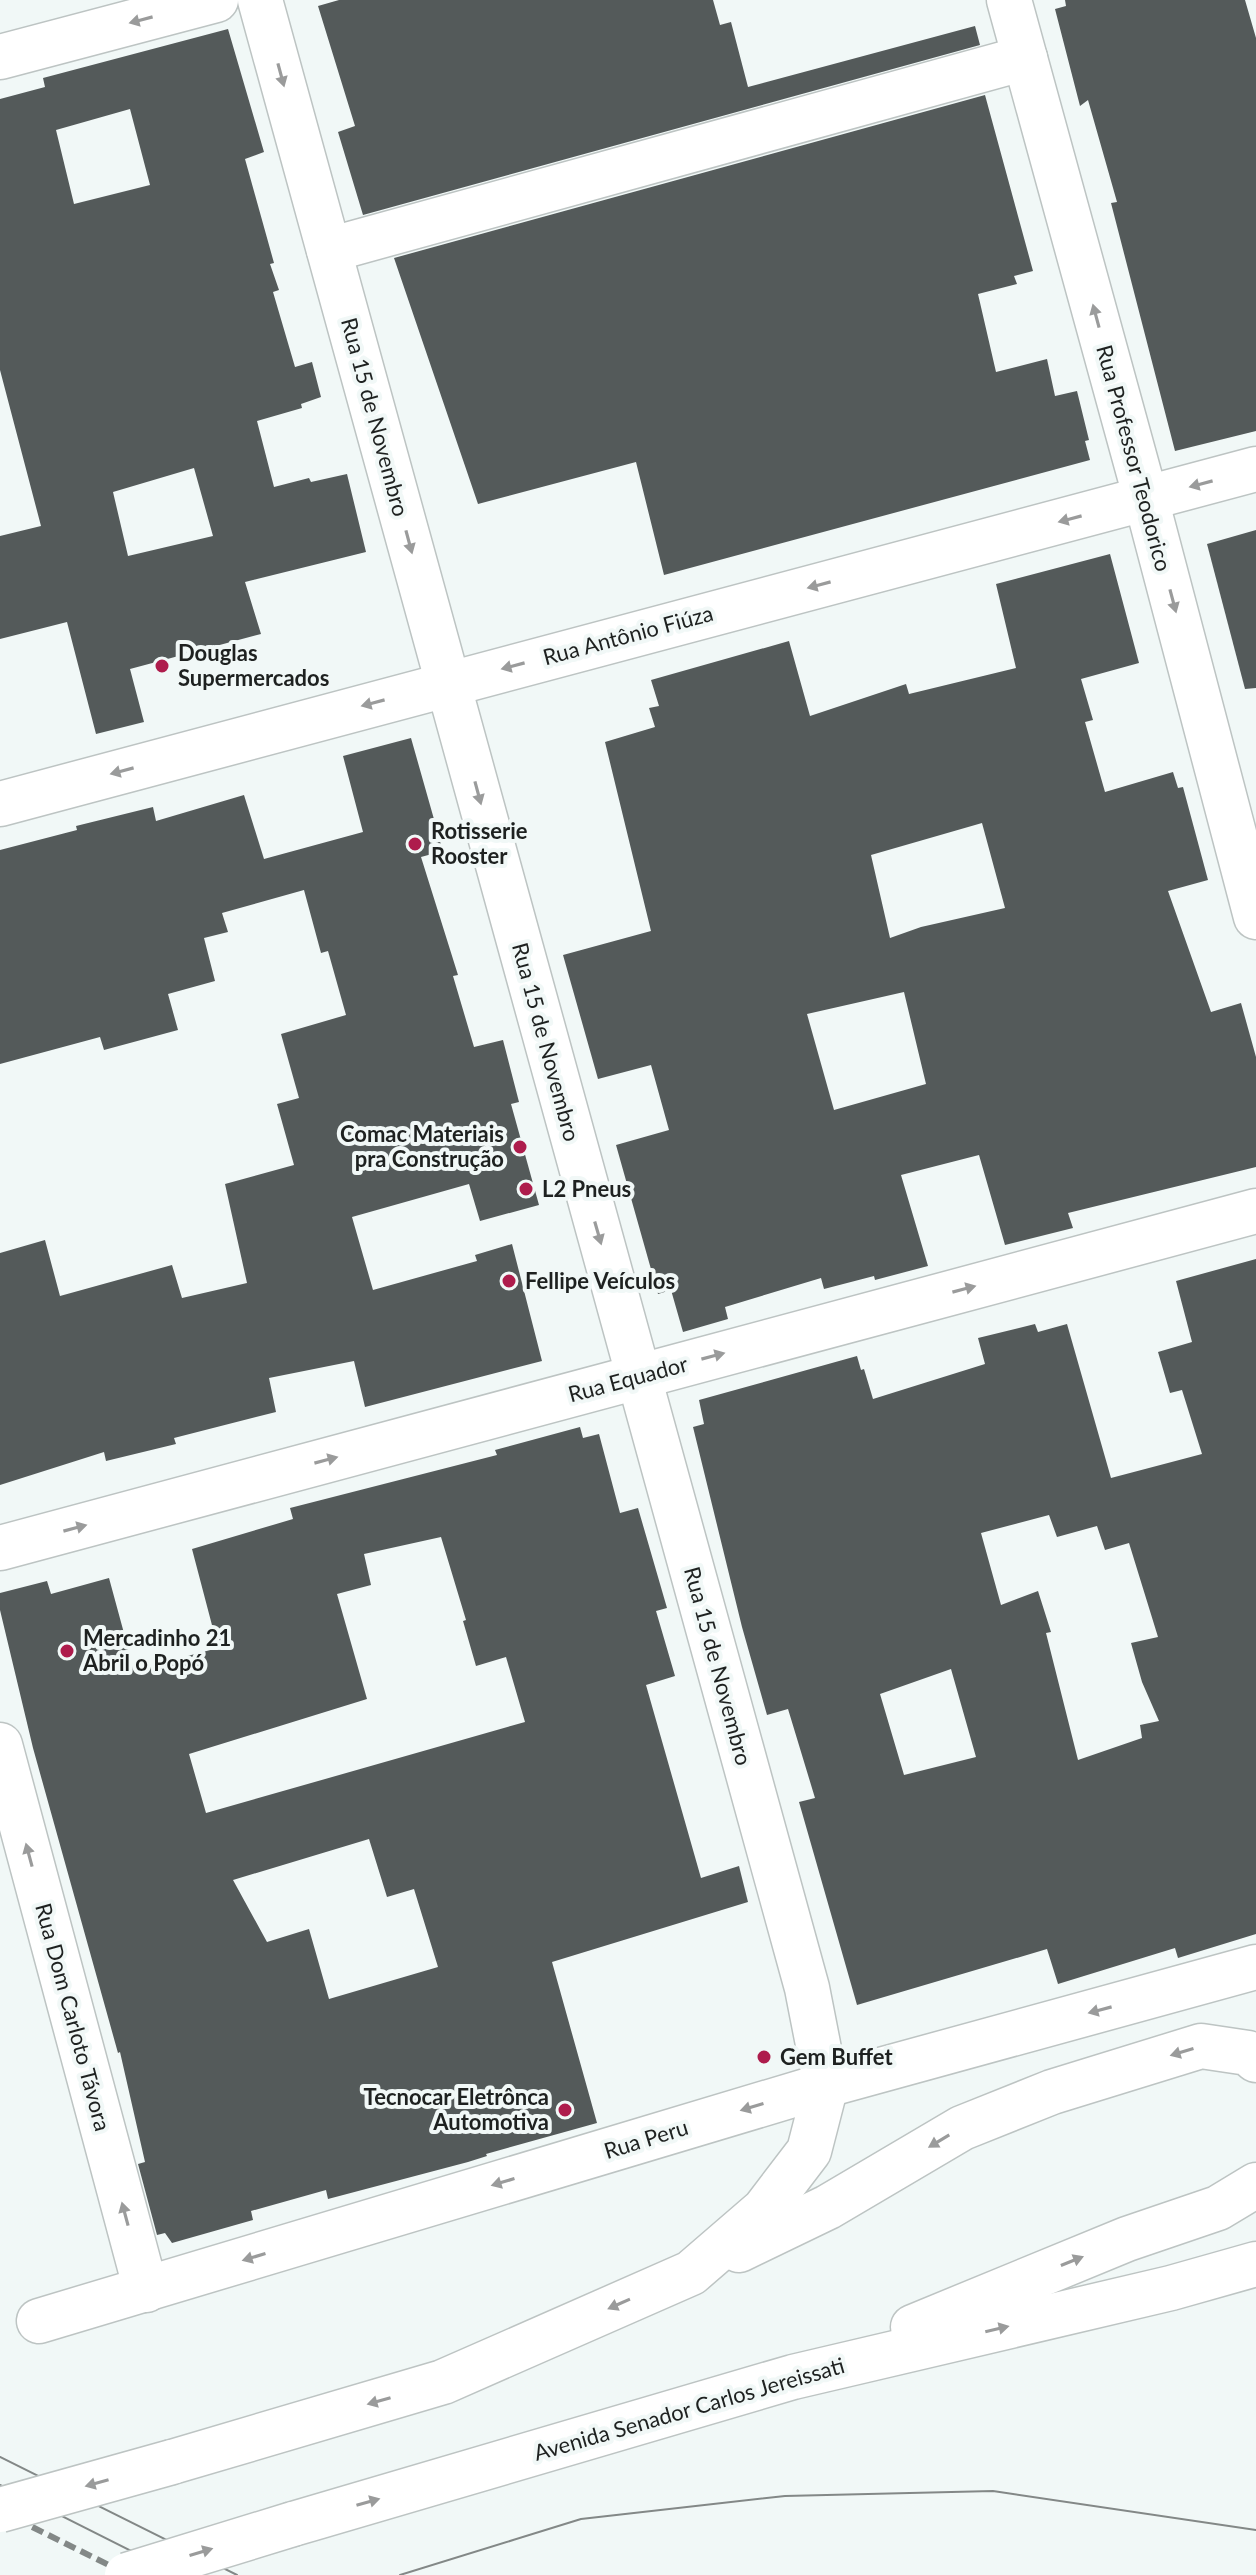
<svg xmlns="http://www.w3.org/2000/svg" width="1256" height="2575" font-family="Lato,sans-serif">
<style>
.building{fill:#545a5a;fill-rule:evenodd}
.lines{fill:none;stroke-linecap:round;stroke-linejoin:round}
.minor-casing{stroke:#bdc4c3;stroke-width:47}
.major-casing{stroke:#bdc4c3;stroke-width:47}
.minor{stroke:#fff;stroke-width:44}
.major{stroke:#fff;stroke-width:44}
.tram{stroke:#838887;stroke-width:2}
.rail{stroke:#838887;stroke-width:6;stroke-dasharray:12 6;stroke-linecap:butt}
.major-bridge-casing{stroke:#bdc4c3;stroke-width:47;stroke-linecap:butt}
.major-bridge{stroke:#fff;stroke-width:44}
.oneway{fill:#9a9b9b}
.poi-dot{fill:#ae1c4c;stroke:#f1f8f7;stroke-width:3}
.labels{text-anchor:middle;stroke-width:8;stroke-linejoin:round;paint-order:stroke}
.street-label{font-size:22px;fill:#1e2120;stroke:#f1f8f7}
.poi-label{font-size:22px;font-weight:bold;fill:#1e2120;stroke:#f1f8f7;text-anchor:start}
</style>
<rect width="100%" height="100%" fill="#f1f8f7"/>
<!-- building -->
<g class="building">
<path d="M 339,0 L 713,0 L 720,25 L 731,22 L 748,87 L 975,26 L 980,45 L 363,215 L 338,132 L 355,126 L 318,6 Z"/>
<path d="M 1065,0 L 1245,0 L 1256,38 L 1256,431 L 1175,451 L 1111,203 L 1117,202 L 1088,100 L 1080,106 L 1055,9 L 1066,6 Z"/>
<path d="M 228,29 L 264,152 L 245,159 L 274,263 L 270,264 L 279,290 L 273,292 L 295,367 L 312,362 L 321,397 L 301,404 L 302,408 L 257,421 L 274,487 L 309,478 L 311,482 L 347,474 L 366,552 L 245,582 L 261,634 L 130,669 L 144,722 L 96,734 L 67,622 L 0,639 L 0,536 L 41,526 L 0,370 L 0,99 L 45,87 L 43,78 ZM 130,109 L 150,185 L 74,204 L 56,130 ZM 194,468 L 213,536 L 128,556 L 113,492 Z"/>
<path d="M 985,95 L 1033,271 L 1014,276 L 1017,284 L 978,294 L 996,372 L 1047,359 L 1055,396 L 1077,391 L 1089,440 L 1085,441 L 1090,460 L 664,575 L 636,462 L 478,504 L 394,258 Z"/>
<path d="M 1256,530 L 1256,688 L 1245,689 L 1207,544 Z"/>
<path d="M 1110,554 L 1139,663 L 1081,679 L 1093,720 L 1085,722 L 1105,792 L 1173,772 L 1178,788 L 1183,787 L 1208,880 L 1168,891 L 1211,1012 L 1241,1003 L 1256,1057 L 1256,1167 L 1068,1213 L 1073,1228 L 1005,1245 L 979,1155 L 901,1175 L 928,1266 L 875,1280 L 874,1276 L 824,1289 L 821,1278 L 725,1307 L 728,1319 L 683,1332 L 671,1290 L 658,1294 L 616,1145 L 669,1130 L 651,1065 L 598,1079 L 563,955 L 651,931 L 605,742 L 655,727 L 649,708 L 659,706 L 651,680 L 789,641 L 810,716 L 906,684 L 909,694 L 1016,668 L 996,584 ZM 982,823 L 1005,908 L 921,927 L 890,938 L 871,855 ZM 904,992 L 926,1084 L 834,1110 L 807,1014 Z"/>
<path d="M 411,738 L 443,851 L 421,857 L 458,975 L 453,976 L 474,1047 L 503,1040 L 519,1102 L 511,1104 L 539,1205 L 480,1221 L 469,1184 L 352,1217 L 373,1290 L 477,1261 L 475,1255 L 512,1244 L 542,1361 L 365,1407 L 354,1361 L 269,1378 L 276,1412 L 174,1438 L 176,1444 L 106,1461 L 104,1452 L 0,1485 L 0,1253 L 45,1240 L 60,1296 L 172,1265 L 182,1298 L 247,1283 L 225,1184 L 294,1165 L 277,1104 L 299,1098 L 281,1034 L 346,1015 L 328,951 L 321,953 L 304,890 L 222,913 L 228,932 L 204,938 L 215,981 L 168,994 L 178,1030 L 104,1050 L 100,1037 L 0,1064 L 0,850 L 77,830 L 76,826 L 153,807 L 156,821 L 244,795 L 264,859 L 363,832 L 343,756 Z"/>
<path d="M 1256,1259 L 1256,1934 L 1178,1958 L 1175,1948 L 1058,1984 L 1047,1949 L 857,2005 L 799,1802 L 815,1798 L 788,1709 L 767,1715 L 742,1627 L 693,1427 L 704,1424 L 699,1400 L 857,1356 L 861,1370 L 864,1369 L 873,1399 L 985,1364 L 978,1338 L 1035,1324 L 1038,1332 L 1067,1324 L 1111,1478 L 1202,1454 L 1182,1390 L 1170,1393 L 1158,1352 L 1192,1342 L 1176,1281 ZM 1049,1515 L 1057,1537 L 1097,1526 L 1105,1550 L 1129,1543 L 1158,1637 L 1131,1643 L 1142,1682 L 1159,1721 L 1140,1725 L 1142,1738 L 1078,1760 L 1046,1633 L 1051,1632 L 1038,1591 L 1001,1605 L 981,1533 ZM 951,1669 L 976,1757 L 904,1775 L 880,1694 Z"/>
<path d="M 580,1427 L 583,1438 L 599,1434 L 620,1513 L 638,1508 L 667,1608 L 656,1611 L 675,1676 L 646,1685 L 701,1878 L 739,1866 L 748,1902 L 552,1962 L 597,2123 L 486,2154 L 487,2156 L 468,2162 L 328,2199 L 326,2190 L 251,2211 L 253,2220 L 172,2243 L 165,2233 L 157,2235 L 138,2164 L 145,2162 L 120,2052 L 118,2053 L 33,1748 L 0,1610 L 0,1593 L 47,1581 L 51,1594 L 109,1578 L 134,1670 L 218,1648 L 192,1549 L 293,1519 L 290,1508 L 497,1455 L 495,1450 ZM 441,1537 L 466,1620 L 463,1621 L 476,1666 L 506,1657 L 525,1722 L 206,1813 L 189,1754 L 367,1699 L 337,1594 L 371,1585 L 364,1554 ZM 369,1839 L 387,1897 L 414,1889 L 438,1967 L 329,1999 L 309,1929 L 267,1942 L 233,1880 Z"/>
</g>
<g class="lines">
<!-- minor casing -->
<g class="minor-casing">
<g id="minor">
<path d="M 1009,0 L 1146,499 L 1256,917"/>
<path d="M 0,57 L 216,0"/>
<path d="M 329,250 L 1025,58"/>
<path d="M 0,804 L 1256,469"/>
<path d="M 0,1548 L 1256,1211"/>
<path d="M 0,1745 L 146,2290"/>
<path d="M 39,2321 L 826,2085 L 1256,1967"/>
</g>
</g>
<!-- major casing -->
<g class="major-casing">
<g id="major">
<path d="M 739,2250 L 828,2207 L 962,2128 L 1052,2092 L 1201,2046 L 1248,2053 L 1256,2060"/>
<path d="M 913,2327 L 1127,2239 L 1218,2208 L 1256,2185"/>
<path d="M 172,2462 L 443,2382 L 691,2273 L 764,2210 L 809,2151 L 826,2085 L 807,1988 L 260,0"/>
<path d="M 293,2524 L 793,2377 L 1171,2288 L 1256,2264"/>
</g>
</g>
<!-- minor -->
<use href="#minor" class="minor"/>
<!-- major -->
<use href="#major" class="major"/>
<!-- tram -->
<g class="tram">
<path d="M 0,2457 L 237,2575"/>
<path d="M 0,2485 L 179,2575"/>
<path d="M 400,2575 L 581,2519 L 785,2496 L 993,2491 L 1256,2530"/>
</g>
<!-- rail -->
<path class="rail" d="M 0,2511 L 129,2575"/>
<!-- major-bridge casing -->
<g class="major-bridge-casing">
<g id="major-bridge">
<path d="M 0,2510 L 172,2462"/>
<path d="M 127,2575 L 293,2524"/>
</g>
</g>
<!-- major-bridge -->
<use href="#major-bridge" class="major-bridge"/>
</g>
<!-- one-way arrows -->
<defs><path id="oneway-solid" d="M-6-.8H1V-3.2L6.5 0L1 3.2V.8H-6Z" transform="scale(2)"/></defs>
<g class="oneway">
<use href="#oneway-solid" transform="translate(141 20) rotate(165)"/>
<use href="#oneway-solid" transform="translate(281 75) rotate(75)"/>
<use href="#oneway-solid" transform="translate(1096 316) rotate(-105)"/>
<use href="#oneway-solid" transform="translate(1201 484) rotate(165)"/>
<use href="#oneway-solid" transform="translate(1070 519) rotate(165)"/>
<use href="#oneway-solid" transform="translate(409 542) rotate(75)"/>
<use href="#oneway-solid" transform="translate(819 585) rotate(165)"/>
<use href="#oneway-solid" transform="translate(1173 601) rotate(75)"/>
<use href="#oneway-solid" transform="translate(513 666) rotate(165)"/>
<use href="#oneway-solid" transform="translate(373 703) rotate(165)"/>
<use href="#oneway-solid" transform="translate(122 771) rotate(165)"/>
<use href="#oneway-solid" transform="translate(478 793) rotate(75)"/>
<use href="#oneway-solid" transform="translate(598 1233) rotate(74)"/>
<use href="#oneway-solid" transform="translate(964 1289) rotate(-15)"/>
<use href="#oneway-solid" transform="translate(713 1356) rotate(-15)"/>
<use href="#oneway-solid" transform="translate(326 1460) rotate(-15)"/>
<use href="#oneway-solid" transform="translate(75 1528) rotate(-15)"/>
<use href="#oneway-solid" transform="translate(29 1855) rotate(-105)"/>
<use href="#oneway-solid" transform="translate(1100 2010) rotate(165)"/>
<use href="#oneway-solid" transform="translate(1182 2052) rotate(163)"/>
<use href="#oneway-solid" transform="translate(752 2107) rotate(163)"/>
<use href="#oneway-solid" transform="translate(939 2141) rotate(149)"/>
<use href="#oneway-solid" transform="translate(503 2182) rotate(163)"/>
<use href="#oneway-solid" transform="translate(125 2214) rotate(-105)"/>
<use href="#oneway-solid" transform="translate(254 2257) rotate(163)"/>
<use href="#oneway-solid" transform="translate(1072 2261) rotate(-22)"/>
<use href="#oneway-solid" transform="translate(619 2304) rotate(156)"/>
<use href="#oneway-solid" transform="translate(997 2329) rotate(-13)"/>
<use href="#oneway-solid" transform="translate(379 2401) rotate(164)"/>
<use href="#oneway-solid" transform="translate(97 2483) rotate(164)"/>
<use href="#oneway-solid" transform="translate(368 2502) rotate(-16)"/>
<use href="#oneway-solid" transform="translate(201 2552) rotate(-17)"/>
</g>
<!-- markers -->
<g class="poi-dot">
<circle cx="162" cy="666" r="8"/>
<circle cx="415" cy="844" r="8"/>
<circle cx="520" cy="1147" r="8"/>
<circle cx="526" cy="1189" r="8"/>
<circle cx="509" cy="1281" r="8"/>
<circle cx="67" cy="1651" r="8"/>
<circle cx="764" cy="2057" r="8"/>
<circle cx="565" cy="2110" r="8"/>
</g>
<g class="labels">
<!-- street labels -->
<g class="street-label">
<text transform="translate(375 417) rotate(75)" y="8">Rua 15 de Novembro</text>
<text transform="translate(1134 458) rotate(75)" y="8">Rua Professor Teodorico</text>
<text transform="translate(628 635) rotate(-15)" y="8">Rua Antônio Fiúza</text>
<text transform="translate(546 1042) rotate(75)" y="8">Rua 15 de Novembro</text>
<text transform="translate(628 1379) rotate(-15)" y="8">Rua Equador</text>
<text transform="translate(718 1666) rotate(75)" y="8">Rua 15 de Novembro</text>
<text transform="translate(73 2017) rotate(75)" y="8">Rua Dom Carloto Távora</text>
<text transform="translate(646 2139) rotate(-17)" y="8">Rua Peru</text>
<text transform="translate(689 2409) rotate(-16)" y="8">Avenida Senador Carlos Jereissati</text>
</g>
<!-- poi labels -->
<g class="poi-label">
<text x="178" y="661">Douglas<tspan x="178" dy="25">Supermercados</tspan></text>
<text x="431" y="839">Rotisserie<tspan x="431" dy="25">Rooster</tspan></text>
<text x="504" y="1142" text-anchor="end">Comac Materiais<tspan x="504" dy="25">pra Construção</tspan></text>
<text x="542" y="1197">L2 Pneus</text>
<text x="525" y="1289">Fellipe Veículos</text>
<text x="83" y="1646">Mercadinho 21<tspan x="83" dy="25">Abril o Popó</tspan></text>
<text x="780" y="2065">Gem Buffet</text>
<text x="549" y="2105" text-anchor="end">Tecnocar Eletrônca<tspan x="549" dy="25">Automotiva</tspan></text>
</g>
</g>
</svg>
